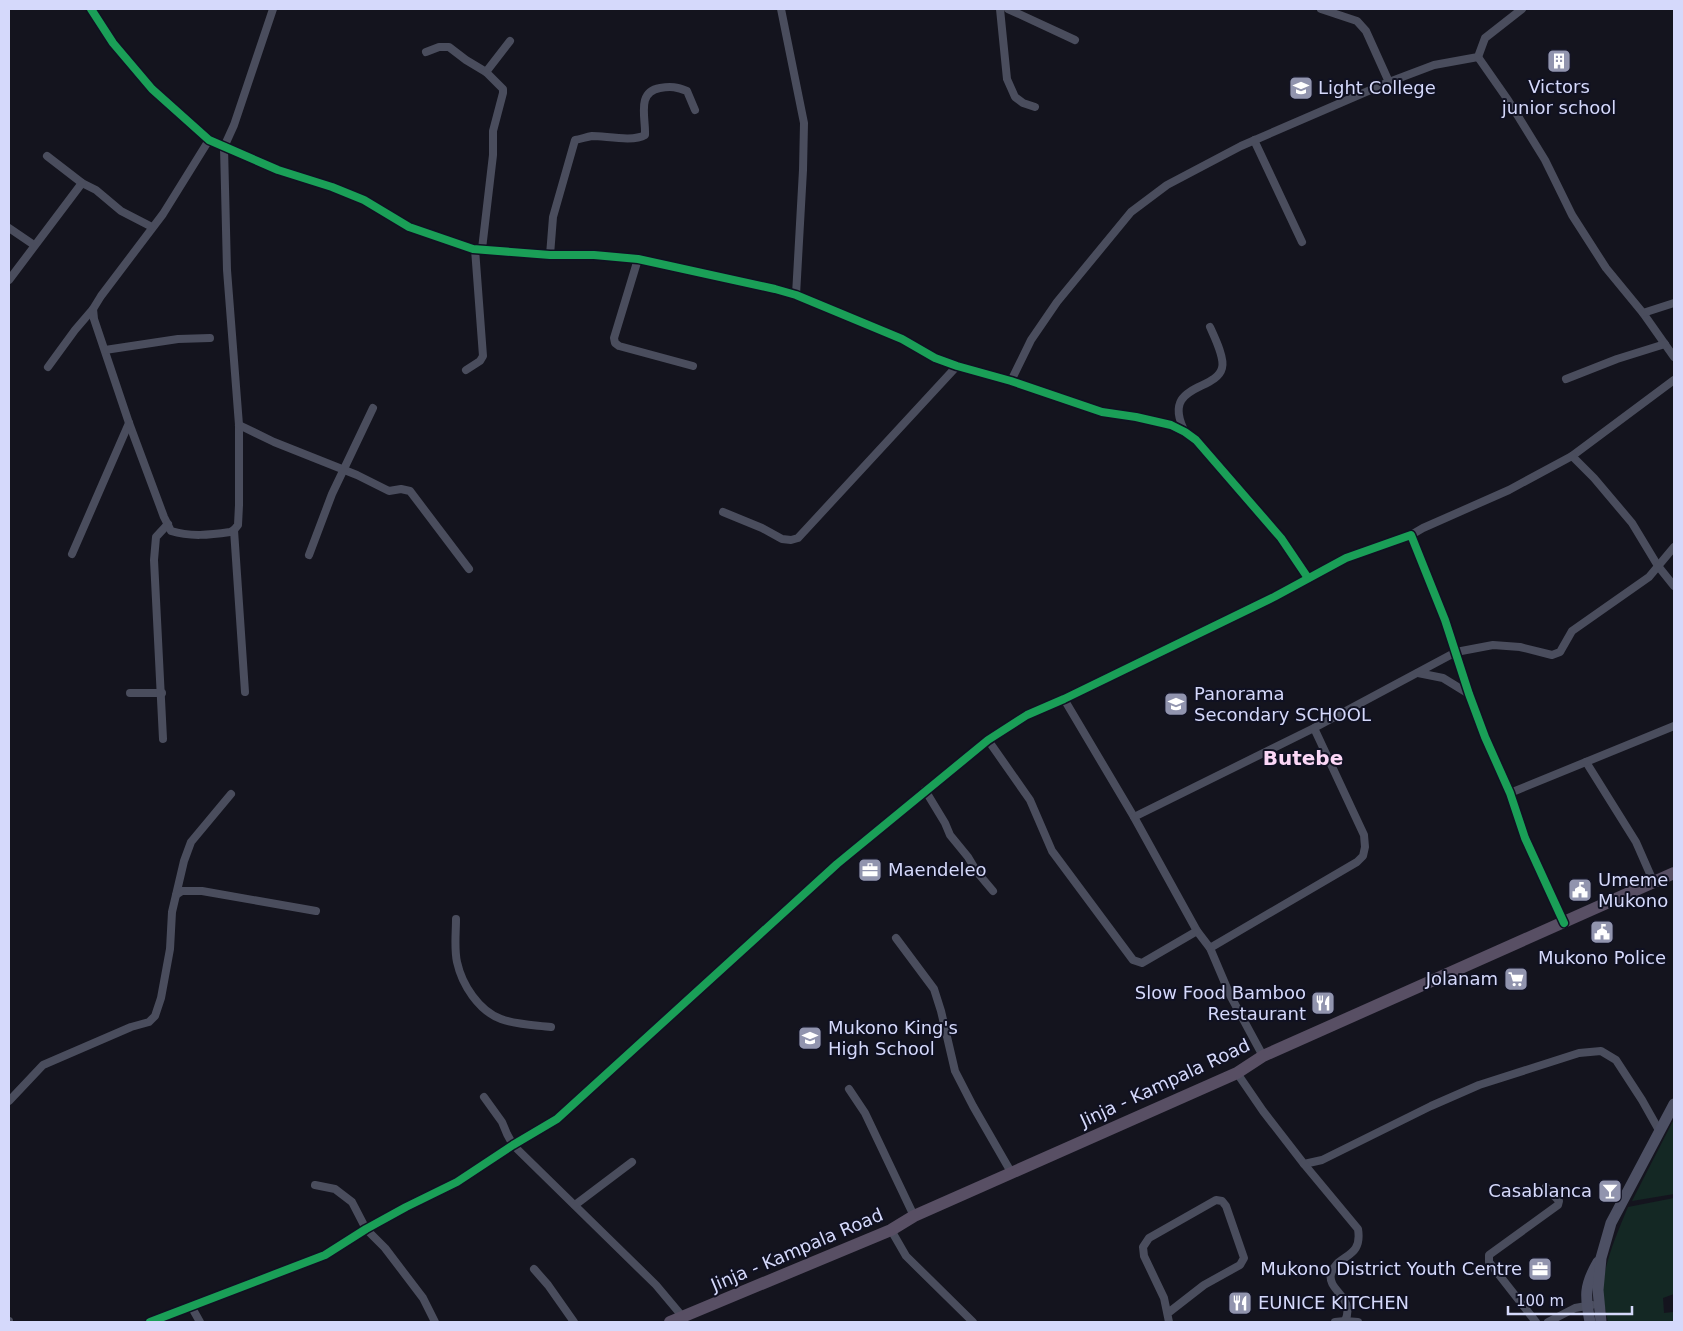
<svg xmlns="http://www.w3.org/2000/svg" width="1683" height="1331" font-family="'DejaVu Sans',sans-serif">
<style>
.green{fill:#142824}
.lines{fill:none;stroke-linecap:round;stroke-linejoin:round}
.minor{stroke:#4a4d5d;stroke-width:8}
.secondary{stroke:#4d5064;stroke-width:11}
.trunk{stroke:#584f64;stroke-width:12}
.cycleway-casing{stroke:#101122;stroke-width:11}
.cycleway{stroke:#1a9f57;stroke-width:8}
.labels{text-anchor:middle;stroke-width:4;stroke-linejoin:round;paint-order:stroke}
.poi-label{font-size:18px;fill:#d5d9fb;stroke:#101122;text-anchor:start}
.street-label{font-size:18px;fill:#d5d9fb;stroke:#101122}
.quarter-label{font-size:20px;font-weight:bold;fill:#fbd7f6;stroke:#101122}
</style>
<rect width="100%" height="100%" fill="#14141e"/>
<!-- green -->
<g class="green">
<path d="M 1674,1119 L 1674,1194 L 1632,1201 Z"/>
<path d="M 1674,1198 L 1674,1294 L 1663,1298 L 1664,1313 L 1674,1312 L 1674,1322 L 1608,1322 C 1606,1313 1604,1304 1603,1295 C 1601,1269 1618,1231 1628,1207 Z"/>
</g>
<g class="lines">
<!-- minor -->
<g class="minor">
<path d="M 91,9 L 113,43 L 152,89 L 209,140 L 278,170 L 332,187 L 364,200 L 409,227 L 473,249 L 550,255 L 594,255 L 638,259 L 775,289 L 796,295 L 837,312 L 902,339 L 935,358 L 957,366 L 1011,381 L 1102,412 L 1136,417 L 1171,425 L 1185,432 L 1196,440 L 1281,538 L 1308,578"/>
<path d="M 781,9 L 804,123 L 803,170 L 796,295"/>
<path d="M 1000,9 L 1007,79 L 1015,97 L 1023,103 L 1035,107"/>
<path d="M 1008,9 L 1075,40"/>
<path d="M 1321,9 L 1357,21 L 1366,31 L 1389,82"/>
<path d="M 426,52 L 439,47 L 449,47 L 466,60 L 486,72"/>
<path d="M 1478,57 L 1508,100 L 1545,160 L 1572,215 L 1606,268 L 1643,313 L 1674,357"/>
<path d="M 209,140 L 163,214 L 101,296 L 93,309 L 94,319 L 129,423 L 164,517 L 171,531 C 190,537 210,535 230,532 L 234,530 L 238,525 L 239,505 L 239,425 L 227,270 L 224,147 L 234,125 L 273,9"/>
<path d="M 1254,140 L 1302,242"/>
<path d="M 47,156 L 82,183 L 96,190 L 121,211 L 152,227"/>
<path d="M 9,228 L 34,245"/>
<path d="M 482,249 L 493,155 L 493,131 L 503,93 L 503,89 L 486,72 L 510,41"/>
<path d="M 550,255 L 553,217 L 575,140 C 581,139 586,137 592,136 C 606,136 633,142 645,135 C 646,118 636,92 660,88 C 671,86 677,87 687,91 L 695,110"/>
<path d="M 638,259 L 614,338 L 615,343 L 619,346 L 693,366"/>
<path d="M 9,280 L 82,183"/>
<path d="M 1643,313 L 1674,303"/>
<path d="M 105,350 L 178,339 L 210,338"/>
<path d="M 48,367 L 75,330 L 93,309"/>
<path d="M 466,370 L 480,361 L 483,356 L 475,249"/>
<path d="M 1566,379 L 1617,359 L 1665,344"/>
<path d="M 1011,381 L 1031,340 L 1057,302 L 1131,212 L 1167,185 L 1241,146 L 1389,82 L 1434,65 L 1478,57 L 1485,38 L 1522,9"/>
<path d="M 239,425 L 274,442 L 357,475 L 389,491 L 401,489 L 410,491 L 469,569"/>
<path d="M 1185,432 C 1160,383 1216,392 1222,368 C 1225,358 1214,336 1210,327"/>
<path d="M 1572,456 L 1674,380"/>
<path d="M 723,512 L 762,528 L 782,539 L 791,540 L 798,538 L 957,366"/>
<path d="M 234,530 L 245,692"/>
<path d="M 1411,535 L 1423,528 L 1509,490 L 1572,456 L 1594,478 L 1632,523 L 1658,566 L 1674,586"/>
<path d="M 72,554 L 129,423"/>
<path d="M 309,555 L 332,494 L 373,408"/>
<path d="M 1418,673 L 1443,678 L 1469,694"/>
<path d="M 130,693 L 162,693"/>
<path d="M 1064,699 L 1134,817 L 1197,931 L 1210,948 L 1230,995 L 1263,1056"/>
<path d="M 163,739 L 154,560 L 156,537 L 168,524"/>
<path d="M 988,740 L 1030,800 L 1052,851 L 1133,960 L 1142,963 L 1197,931"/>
<path d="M 1586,762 L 1636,842 L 1654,883"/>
<path d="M 925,790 L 945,823 L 950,835 L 968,857 L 977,872 L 993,891"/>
<path d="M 1510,793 L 1674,726"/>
<path d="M 1134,817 L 1314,728 L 1456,652 L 1493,645 L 1520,647 L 1552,655 L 1560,652 L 1572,631 L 1649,577 L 1674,547"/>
<path d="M 176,895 L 184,861 L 191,842 L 231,794"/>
<path d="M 456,919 C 456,934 454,948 457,962 C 462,985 479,1011 501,1019 C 516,1025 535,1025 551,1027"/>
<path d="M 896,938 L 934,989 L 941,1011 L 955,1071 L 973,1106 L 1011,1172"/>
<path d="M 1210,948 L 1357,862 L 1363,856 L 1365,847 L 1364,835 L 1314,728"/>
<path d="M 1237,1073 L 1263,1111 L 1304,1164 L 1322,1160 L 1431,1106 L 1479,1085 L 1579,1053 L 1601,1051 L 1616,1060 L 1642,1100 L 1660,1132"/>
<path d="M 849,1089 L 865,1113 L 914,1216"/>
<path d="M 484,1097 L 502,1122 L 507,1134 L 513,1145 L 656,1285 L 682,1316"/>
<path d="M 9,1101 L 43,1065 L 131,1027 L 149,1022 L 155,1016 L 161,998 L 170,949 L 172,912 L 176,895 L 182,891 L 202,891 L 316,911"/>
<path d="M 1304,1164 L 1358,1229 C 1363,1260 1337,1253 1331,1274 C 1327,1291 1356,1297 1345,1321"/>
<path d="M 315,1185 L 335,1189 L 352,1202 L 366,1229 L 385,1248 L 423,1298 L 435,1322"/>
<path d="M 575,1205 L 632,1162"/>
<path d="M 891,1230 L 906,1256 L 973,1322"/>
<path d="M 534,1269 L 548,1285 L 574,1322"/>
<path d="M 191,1306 L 200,1322"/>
<path d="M 1168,1313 L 1204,1285 L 1240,1265 L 1244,1258 L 1226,1206 L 1222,1201 L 1216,1200 L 1149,1238 L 1143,1247 L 1144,1256 L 1164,1298 L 1169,1322"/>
<path d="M 9,1321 L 9,1322"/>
<path d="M 150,1322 L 325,1255 L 366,1229 L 406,1207 L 457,1182 L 513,1145 L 557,1119 L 837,864 L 988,740 L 1027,715 L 1064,699 L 1274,597 L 1346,558 L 1411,535 L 1445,620 L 1469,694 L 1485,737 L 1510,793 L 1525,838 L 1564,923"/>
<path d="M 1335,1322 L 1345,1321 L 1358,1322"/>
<path d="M 1536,1322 L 1489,1262 L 1489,1255 L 1558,1205 L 1559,1201 L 1546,1187"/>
<path d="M 1548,1322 L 1575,1308 L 1592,1305"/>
</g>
<!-- secondary -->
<g class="secondary">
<path d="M 1590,1322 C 1585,1296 1584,1286 1598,1262"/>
<path d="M 1601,1322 L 1598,1290 L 1601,1258 L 1611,1223 L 1674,1104"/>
</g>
<!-- trunk -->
<path class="trunk" d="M 670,1322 L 891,1230 L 914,1216 L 1237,1073 L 1263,1056 L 1674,873"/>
<!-- cycleway casing -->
<g class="cycleway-casing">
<g id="cycleway">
<path d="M 91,9 L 113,43 L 152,89 L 209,140 L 278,170 L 332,187 L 364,200 L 409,227 L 473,249 L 550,255 L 594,255 L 638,259 L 775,289 L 796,295 L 837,312 L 902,339 L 935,358 L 957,366 L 1011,381 L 1102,412 L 1136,417 L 1171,425 L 1185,432 L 1196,440 L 1281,538 L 1308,578"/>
<path d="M 150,1322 L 325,1255 L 366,1229 L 406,1207 L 457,1182 L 513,1145 L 557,1119 L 837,864 L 988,740 L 1027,715 L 1064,699 L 1274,597 L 1346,558 L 1411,535 L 1445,620 L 1469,694 L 1485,737 L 1510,793 L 1525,838 L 1564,923"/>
</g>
</g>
<!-- cycleway -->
<use href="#cycleway" class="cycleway"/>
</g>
<!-- icons -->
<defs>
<g id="building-square" transform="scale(1.25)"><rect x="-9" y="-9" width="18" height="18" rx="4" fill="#9194ae" stroke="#101122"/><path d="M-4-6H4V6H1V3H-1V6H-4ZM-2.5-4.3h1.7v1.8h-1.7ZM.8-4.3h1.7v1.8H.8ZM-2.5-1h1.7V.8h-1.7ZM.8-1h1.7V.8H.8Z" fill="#fff"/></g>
<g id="school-square" transform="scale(1.25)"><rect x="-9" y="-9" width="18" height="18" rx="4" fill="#9194ae" stroke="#101122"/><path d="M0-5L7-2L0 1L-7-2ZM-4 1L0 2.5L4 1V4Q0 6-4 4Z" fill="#fff"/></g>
<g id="office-square" transform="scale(1.25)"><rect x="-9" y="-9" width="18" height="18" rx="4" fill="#9194ae" stroke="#101122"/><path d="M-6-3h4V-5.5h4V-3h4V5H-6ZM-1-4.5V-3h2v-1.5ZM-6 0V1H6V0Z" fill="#fff"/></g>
<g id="civic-square" transform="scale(1.25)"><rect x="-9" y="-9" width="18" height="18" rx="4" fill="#9194ae" stroke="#101122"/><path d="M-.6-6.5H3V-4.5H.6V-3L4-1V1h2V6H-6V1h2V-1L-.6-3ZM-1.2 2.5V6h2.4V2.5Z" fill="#fff"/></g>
<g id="supermarket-square" transform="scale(1.25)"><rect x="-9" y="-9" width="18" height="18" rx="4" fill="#9194ae" stroke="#101122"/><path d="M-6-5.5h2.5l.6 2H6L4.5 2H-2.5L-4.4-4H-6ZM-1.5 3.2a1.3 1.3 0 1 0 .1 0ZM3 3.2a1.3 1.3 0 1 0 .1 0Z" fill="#fff"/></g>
<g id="restaurant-square" transform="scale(1.25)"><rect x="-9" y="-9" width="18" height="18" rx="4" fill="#9194ae" stroke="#101122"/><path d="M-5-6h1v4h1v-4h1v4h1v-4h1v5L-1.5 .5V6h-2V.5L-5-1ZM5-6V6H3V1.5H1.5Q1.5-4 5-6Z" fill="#fff"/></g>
<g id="bar-square" transform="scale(1.25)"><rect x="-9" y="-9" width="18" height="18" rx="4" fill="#9194ae" stroke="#101122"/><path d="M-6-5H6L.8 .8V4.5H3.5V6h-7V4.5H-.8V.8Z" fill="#fff"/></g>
</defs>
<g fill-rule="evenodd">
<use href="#building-square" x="1559" y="61"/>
<use href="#school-square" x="1301" y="88"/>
<use href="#school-square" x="1176" y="704"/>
<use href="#office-square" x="870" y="870"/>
<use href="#civic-square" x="1580" y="890"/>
<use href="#civic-square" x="1602" y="932"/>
<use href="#supermarket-square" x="1516" y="979"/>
<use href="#restaurant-square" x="1323" y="1003"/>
<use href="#school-square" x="810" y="1038"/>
<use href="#bar-square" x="1610" y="1191"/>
<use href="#office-square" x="1540" y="1269"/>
<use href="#restaurant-square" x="1240" y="1303"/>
</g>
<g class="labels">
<!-- poi labels -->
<g class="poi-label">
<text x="1559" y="93" text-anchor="middle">Victors<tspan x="1559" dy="21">junior school</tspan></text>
<text x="1318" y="94">Light College</text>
<text x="1194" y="700">Panorama<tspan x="1194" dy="21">Secondary SCHOOL</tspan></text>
<text x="888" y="876">Maendeleo</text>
<text x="1598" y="886">Umeme<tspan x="1598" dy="21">Mukono</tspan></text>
<text x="1602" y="964" text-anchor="middle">Mukono Police</text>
<text x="1498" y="985" text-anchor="end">Jolanam</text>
<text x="1306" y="999" text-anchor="end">Slow Food Bamboo<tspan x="1306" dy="21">Restaurant</tspan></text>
<text x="828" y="1034">Mukono King's<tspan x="828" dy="21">High School</tspan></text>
<text x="1592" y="1197" text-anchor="end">Casablanca</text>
<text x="1522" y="1275" text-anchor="end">Mukono District Youth Centre</text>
<text x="1258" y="1309">EUNICE KITCHEN</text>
</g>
<!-- street labels -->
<g class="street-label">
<text transform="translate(1165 1083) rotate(-25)" y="6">Jinja - Kampala Road</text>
<text transform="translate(797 1250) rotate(-23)" y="6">Jinja - Kampala Road</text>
</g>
<!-- quarter labels -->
<g class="quarter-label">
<text x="1303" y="765">Butebe</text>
</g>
</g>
<!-- border -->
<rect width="1683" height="1331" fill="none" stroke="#d5d9fb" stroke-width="20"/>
<!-- scale -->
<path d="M1508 1306v8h124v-8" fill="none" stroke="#d5d9fb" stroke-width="2.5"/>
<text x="1516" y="1306" font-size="15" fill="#d5d9fb" stroke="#101122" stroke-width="4" paint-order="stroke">100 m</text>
</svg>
